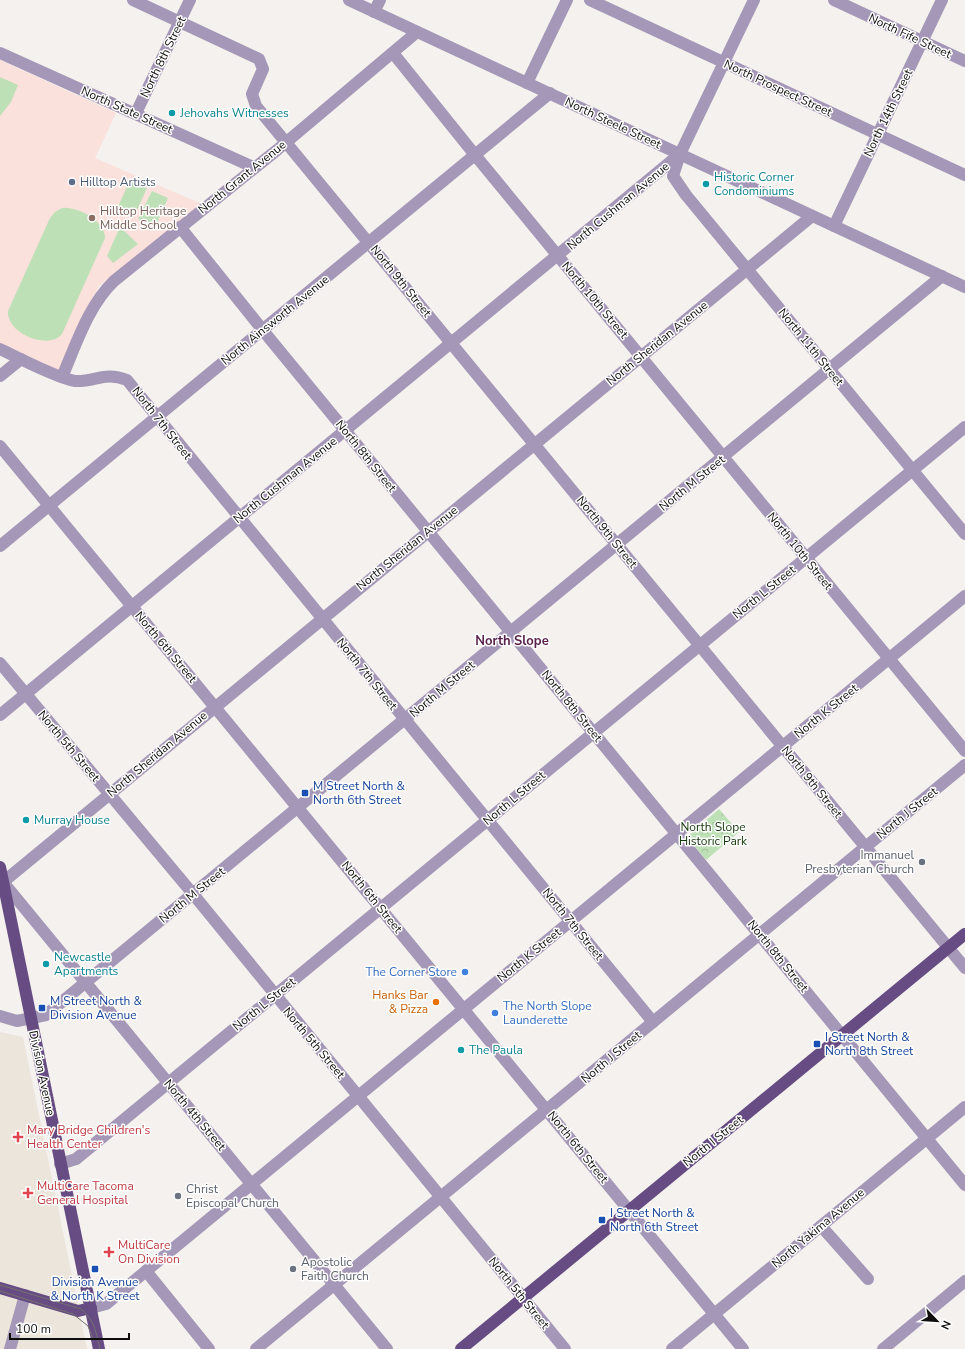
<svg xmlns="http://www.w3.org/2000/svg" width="965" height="1349" font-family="'Nunito Sans',sans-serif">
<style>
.built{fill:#ece5db}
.education{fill:#fbe1dc}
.grass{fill:#bee0b6}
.park{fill:url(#park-crowns)}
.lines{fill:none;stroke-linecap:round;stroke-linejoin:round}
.minor{stroke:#a597b7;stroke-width:12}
.major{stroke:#664c83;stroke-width:12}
.tram{stroke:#747270;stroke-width:1}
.culture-dot{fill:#0f9aa8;stroke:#fff;stroke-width:1.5}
.service-dot{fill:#5c6f8a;stroke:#fff;stroke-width:1.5}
.education-dot{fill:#8d6e63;stroke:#fff;stroke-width:1.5}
.transit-dot{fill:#1a4fb4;stroke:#fff;stroke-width:1.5}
.worship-dot{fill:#6b7280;stroke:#fff;stroke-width:1.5}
.shop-dot{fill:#3f7fe0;stroke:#fff;stroke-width:1.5}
.food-dot{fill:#e8710a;stroke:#fff;stroke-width:1.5}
.health-dot{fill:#e0444e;stroke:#fff;stroke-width:1.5}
.labels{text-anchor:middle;stroke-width:3;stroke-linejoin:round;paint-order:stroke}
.street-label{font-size:12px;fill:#0e0d0c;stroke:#fff}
.culture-label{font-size:12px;fill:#0d838f;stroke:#fff;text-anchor:start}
.service-label{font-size:12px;fill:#4e5e75;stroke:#fff;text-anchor:start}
.education-label{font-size:12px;fill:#785e54;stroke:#fff;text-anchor:start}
.transit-label{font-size:12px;fill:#164399;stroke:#fff;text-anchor:start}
.park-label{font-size:12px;fill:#123608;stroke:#fff}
.worship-label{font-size:12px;fill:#5b616d;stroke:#fff;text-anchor:start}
.shop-label{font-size:12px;fill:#366cbe;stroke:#fff;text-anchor:end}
.food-label{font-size:12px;fill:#c56008;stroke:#fff;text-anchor:end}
.health-label{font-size:12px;fill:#be3a42;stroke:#fff;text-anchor:start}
.neighbourhood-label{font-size:13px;font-weight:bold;fill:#58214b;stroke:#fff}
</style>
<defs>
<pattern id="park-crowns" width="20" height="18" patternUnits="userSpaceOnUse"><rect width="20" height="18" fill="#bee0b6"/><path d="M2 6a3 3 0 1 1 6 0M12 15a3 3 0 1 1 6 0" fill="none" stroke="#a2bf9b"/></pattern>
</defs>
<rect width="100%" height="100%" fill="#f4f1ee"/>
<!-- built -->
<path class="built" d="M 0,1032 L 23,1037 L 87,1349 L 0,1349 Z"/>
<!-- education -->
<path class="education" d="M 0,60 L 116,113 L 95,158 L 202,204 L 99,286 L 61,369 L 58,370 L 0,345 Z"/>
<!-- grass -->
<g class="grass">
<path d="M 0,77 L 18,85 L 11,102 L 0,116 Z"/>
<path d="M 130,180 L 147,188 L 134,217 L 117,209 Z"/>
<path d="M 152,191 L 168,198 L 155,227 L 138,219 Z"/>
<path d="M 62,208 C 77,206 105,221 105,238 L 62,334 C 48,351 6,333 8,311 L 50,218 L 55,212 Z"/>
<path d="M 120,227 L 138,244 L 113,263 L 107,256 Z"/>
</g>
<!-- park -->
<path class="park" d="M 719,809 L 739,832 L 706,860 L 687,837 Z"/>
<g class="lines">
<!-- minor -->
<g class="minor">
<path d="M 133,0 L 259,59 L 263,69 L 252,94 L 256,106 L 965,968"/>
<path d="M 349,0 L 965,287"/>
<path d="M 590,0 L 965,175"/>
<path d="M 754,0 L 680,154 L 673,176 L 686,195 L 965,534"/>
<path d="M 834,0 L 965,61"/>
<path d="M 374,12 L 380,0"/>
<path d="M 0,53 L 253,167"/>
<path d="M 393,53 L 475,155 L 965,751"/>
<path d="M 527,83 L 567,0"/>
<path d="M 136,113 L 190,0"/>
<path d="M 834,226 L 942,0"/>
<path d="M 180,227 L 270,339 L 965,1185"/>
<path d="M 0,349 C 16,357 59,379 75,381 C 96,382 104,371 127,380 L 653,1022"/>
<path d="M 0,376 L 21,359"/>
<path d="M 62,377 C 76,345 88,306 114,281 L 277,150 L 417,32"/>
<path d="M 0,446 L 743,1349"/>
<path d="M 0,546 L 550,93"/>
<path d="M 0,663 L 193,894 L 565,1349"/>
<path d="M 0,715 L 680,154"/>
<path d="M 3,882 L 812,216"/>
<path d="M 3,882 L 387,1349"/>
<path d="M 0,1016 L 17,1021 L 46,1015 L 942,276"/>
<path d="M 60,1164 L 76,1159 L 965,427"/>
<path d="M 821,1226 L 868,1279"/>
<path d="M 146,1271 L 209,1349"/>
<path d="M 91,1308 L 106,1304 L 965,596"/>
<path d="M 10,1349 L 25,1295"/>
<path d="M 256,1349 L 965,765"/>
<path d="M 672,1349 L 965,1107"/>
<path d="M 883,1349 L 965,1281"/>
</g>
<!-- major -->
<g class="major">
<path d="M 0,867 L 99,1349"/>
<path d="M 0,1288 L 78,1311 L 91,1308"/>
<path d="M 461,1349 L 965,934"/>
</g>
<!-- tram -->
<g class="tram">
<path d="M 0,1285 L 81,1309 C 95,1320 96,1333 100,1349"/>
<path d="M 0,1291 L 73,1314 L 88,1326 L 93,1339"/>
</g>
</g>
<!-- markers -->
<g class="culture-dot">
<circle cx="172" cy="113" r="4"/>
<circle cx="706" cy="184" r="4"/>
<circle cx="26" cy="820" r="4"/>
<circle cx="46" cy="964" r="4"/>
<circle cx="461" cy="1050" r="4"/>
</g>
<circle class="service-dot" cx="72" cy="182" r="4"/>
<circle class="education-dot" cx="92" cy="218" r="4"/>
<g class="transit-dot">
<rect x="301" y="789" width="8" height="8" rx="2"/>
<rect x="38" y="1004" width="8" height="8" rx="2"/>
<rect x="813" y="1040" width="8" height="8" rx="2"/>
<rect x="598" y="1216" width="8" height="8" rx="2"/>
<rect x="91" y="1265" width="8" height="8" rx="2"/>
</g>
<g class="worship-dot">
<circle cx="922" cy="862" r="4"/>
<circle cx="178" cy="1196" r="4"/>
<circle cx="293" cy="1269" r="4"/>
</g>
<g class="shop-dot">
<circle cx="465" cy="972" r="4"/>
<circle cx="495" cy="1013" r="4"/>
</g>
<circle class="food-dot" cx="436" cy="1002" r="4"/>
<g class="health-dot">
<path d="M16 1131h4v4h4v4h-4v4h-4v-4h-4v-4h4z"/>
<path d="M26 1187h4v4h4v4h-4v4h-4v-4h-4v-4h4z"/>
<path d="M107 1246h4v4h4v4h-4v4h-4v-4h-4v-4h4z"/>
</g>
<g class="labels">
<!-- street labels -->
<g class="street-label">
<text transform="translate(910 36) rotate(25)" y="4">North Fife Street</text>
<text transform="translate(163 57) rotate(-64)" y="4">North 8th Street</text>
<text transform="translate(778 88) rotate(25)" y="4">North Prospect Street</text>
<text transform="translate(127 110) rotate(24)" y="4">North State Street</text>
<text transform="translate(888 113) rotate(-64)" y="4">North 14th Street</text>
<text transform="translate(613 123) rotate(25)" y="4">North Steele Street</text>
<text transform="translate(242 177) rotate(-39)" y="4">North Grant Avenue</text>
<text transform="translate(618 206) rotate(-40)" y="4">North Cushman Avenue</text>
<text transform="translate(401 281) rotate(51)" y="4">North 9th Street</text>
<text transform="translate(595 300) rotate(50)" y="4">North 10th Street</text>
<text transform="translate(275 320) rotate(-39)" y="4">North Ainsworth Avenue</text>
<text transform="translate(657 343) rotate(-39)" y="4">North Sheridan Avenue</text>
<text transform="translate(811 347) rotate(51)" y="4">North 11th Street</text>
<text transform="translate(162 423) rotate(52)" y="4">North 7th Street</text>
<text transform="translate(366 456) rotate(51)" y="4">North 8th Street</text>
<text transform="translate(285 480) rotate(-39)" y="4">North Cushman Avenue</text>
<text transform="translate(692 483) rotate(-39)" y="4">North M Street</text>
<text transform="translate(607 532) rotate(51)" y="4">North 9th Street</text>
<text transform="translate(407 548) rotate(-39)" y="4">North Sheridan Avenue</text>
<text transform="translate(800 551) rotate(51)" y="4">North 10th Street</text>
<text transform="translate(764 592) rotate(-39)" y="4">North L Street</text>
<text transform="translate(166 647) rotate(50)" y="4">North 6th Street</text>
<text transform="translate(367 674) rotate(51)" y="4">North 7th Street</text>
<text transform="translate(442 689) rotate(-40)" y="4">North M Street</text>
<text transform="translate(572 706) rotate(51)" y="4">North 8th Street</text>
<text transform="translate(826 711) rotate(-39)" y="4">North K Street</text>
<text transform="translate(69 746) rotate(50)" y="4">North 5th Street</text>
<text transform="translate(157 754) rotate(-40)" y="4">North Sheridan Avenue</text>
<text transform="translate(812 782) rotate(51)" y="4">North 9th Street</text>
<text transform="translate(514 798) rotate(-40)" y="4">North L Street</text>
<text transform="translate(907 813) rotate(-39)" y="4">North J Street</text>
<text transform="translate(192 895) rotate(-39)" y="4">North M Street</text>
<text transform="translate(372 897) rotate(51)" y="4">North 6th Street</text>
<text transform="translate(573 924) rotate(51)" y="4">North 7th Street</text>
<text transform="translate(529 955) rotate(-39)" y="4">North K Street</text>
<text transform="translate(778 956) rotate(51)" y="4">North 8th Street</text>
<text transform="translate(264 1004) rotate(-39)" y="4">North L Street</text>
<text transform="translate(314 1043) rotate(50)" y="4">North 5th Street</text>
<text transform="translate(611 1057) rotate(-40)" y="4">North J Street</text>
<text transform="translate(42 1073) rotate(78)" y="4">Division Avenue</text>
<text transform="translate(195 1115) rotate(50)" y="4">North 4th Street</text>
<text transform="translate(713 1141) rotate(-39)" y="4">North I Street</text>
<text transform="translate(578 1147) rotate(51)" y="4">North 6th Street</text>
<text transform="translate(818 1228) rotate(-40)" y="4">North Yakima Avenue</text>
<text transform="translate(519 1293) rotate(51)" y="4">North 5th Street</text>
</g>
<!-- culture labels -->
<g class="culture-label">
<text x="180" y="117">Jehovahs Witnesses</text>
<text x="714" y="181">Historic Corner<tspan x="714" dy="14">Condominiums</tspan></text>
<text x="34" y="824">Murray House</text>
<text x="54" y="961">Newcastle<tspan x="54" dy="14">Apartments</tspan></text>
<text x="469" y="1054">The Paula</text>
</g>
<!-- service labels -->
<g class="service-label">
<text x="80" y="186">Hilltop Artists</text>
</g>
<!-- education labels -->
<g class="education-label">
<text x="100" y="215">Hilltop Heritage<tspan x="100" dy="14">Middle School</tspan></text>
</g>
<!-- transit labels -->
<g class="transit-label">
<text x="313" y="790">M Street North &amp;<tspan x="313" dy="14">North 6th Street</tspan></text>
<text x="50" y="1005">M Street North &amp;<tspan x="50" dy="14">Division Avenue</tspan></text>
<text x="825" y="1041">I Street North &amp;<tspan x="825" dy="14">North 8th Street</tspan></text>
<text x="610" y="1217">I Street North &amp;<tspan x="610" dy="14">North 6th Street</tspan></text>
<text x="95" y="1286" text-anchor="middle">Division Avenue<tspan x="95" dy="14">&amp; North K Street</tspan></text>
</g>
<!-- park labels -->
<g class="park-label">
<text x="713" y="831">North Slope<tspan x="713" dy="14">Historic Park</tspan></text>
</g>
<!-- worship labels -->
<g class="worship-label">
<text x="914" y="859" text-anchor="end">Immanuel<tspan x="914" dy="14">Presbyterian Church</tspan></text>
<text x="186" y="1193">Christ<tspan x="186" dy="14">Episcopal Church</tspan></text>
<text x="301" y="1266">Apostolic<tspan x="301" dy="14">Faith Church</tspan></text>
</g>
<!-- shop labels -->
<g class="shop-label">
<text x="457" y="976">The Corner Store</text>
<text x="503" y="1010" text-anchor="start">The North Slope<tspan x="503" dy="14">Launderette</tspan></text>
</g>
<!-- food labels -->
<g class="food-label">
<text x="428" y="999">Hanks Bar<tspan x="428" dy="14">&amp; Pizza</tspan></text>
</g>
<!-- health labels -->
<g class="health-label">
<text x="27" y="1134">Mary Bridge Children's<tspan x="27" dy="14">Health Center</tspan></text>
<text x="37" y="1190">MultiCare Tacoma<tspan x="37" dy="14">General Hospital</tspan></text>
<text x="118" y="1249">MultiCare<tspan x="118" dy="14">On Division</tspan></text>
</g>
<!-- neighbourhood labels -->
<g class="neighbourhood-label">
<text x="512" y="645">North Slope</text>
</g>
</g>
<!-- north arrow -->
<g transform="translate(937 1321) rotate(115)" stroke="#ffffff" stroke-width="3" paint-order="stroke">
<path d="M0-3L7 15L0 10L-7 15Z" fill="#0e0d0c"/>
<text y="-6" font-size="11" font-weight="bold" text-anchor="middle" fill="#0e0d0c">N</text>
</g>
<!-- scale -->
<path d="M10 1333v6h119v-6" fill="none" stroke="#0e0d0c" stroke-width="2"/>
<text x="16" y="1333" font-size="12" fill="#0e0d0c" stroke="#ffffff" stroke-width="3" paint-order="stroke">100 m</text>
</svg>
